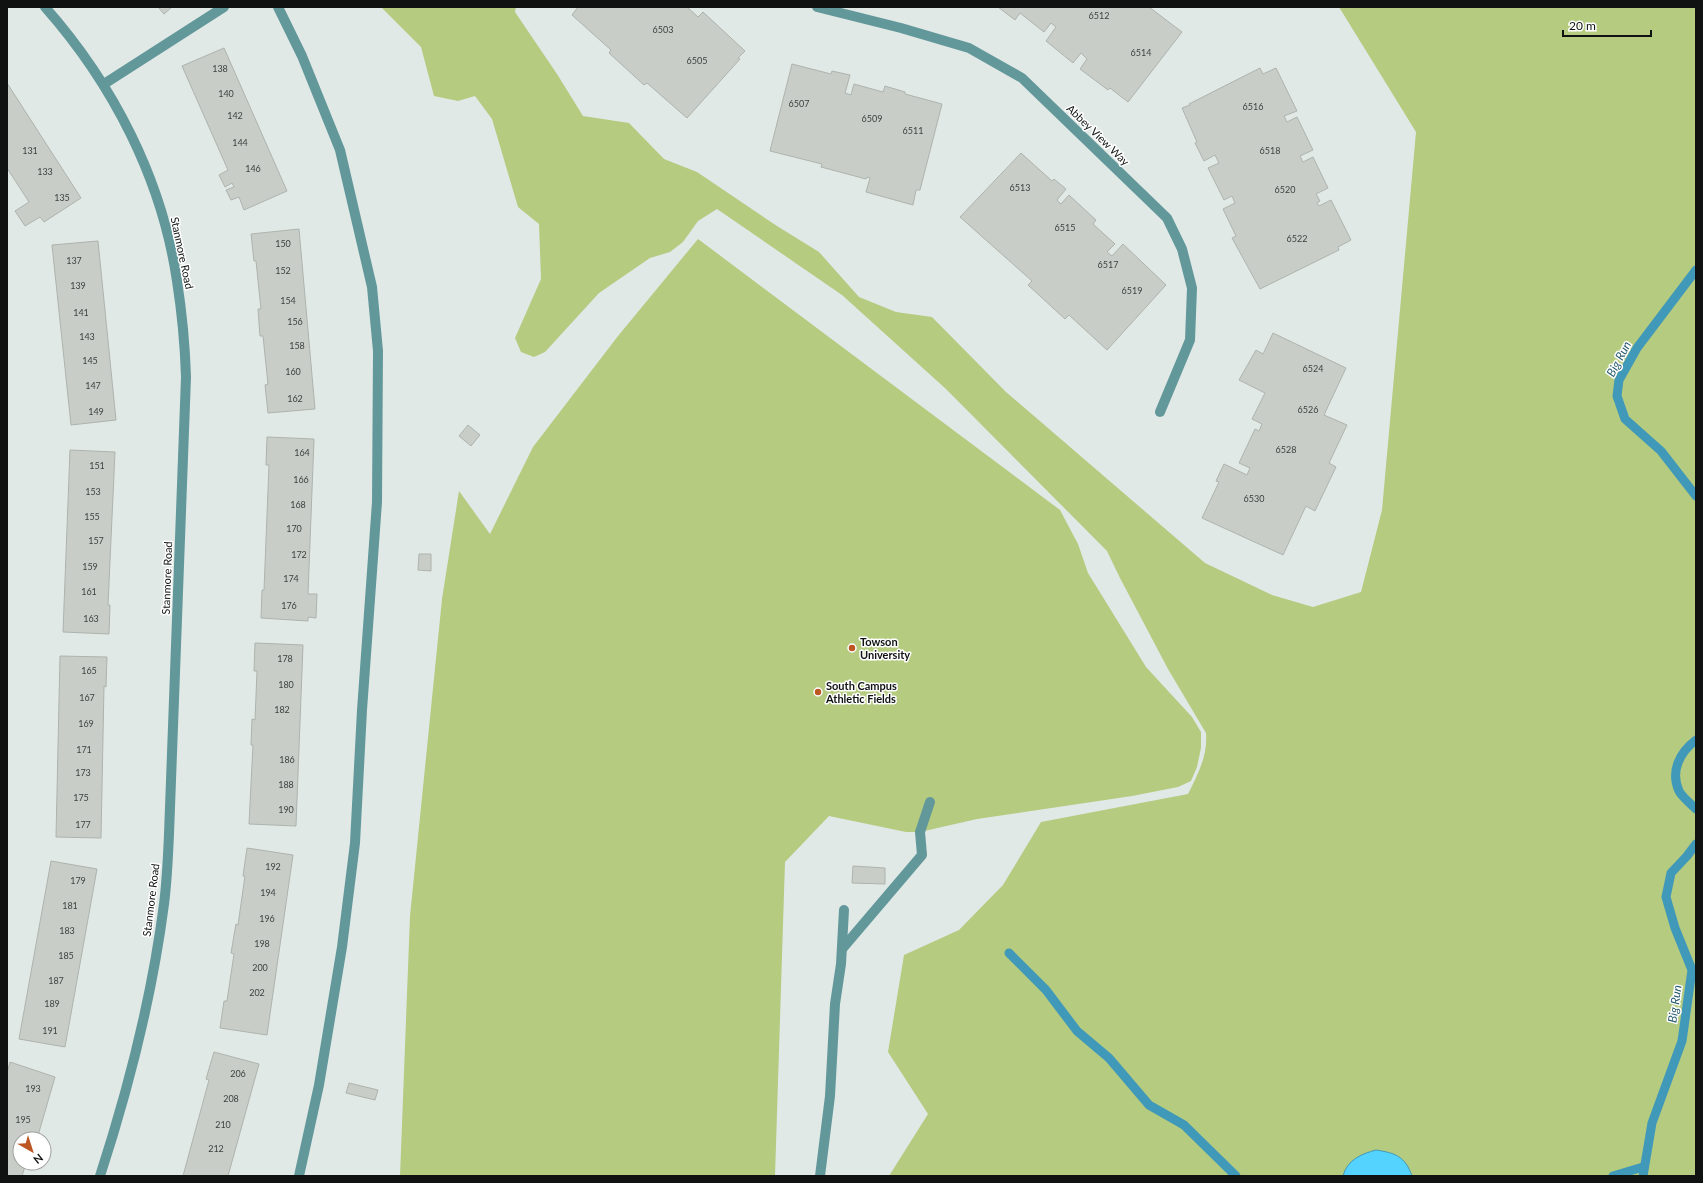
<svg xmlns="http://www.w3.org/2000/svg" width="1703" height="1183" font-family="Lato,sans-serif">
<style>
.green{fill:#b5cb80}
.water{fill:#55d3ff;stroke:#4099b8}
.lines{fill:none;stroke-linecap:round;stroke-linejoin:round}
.stream{stroke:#4099b8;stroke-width:9}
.building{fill:#c8cdc8;stroke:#aeb3ae}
.service{stroke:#63989b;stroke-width:10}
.minor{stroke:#63989b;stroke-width:10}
.poi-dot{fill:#bc5724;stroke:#fff;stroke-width:1.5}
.labels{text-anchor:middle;stroke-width:3;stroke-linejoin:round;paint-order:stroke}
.number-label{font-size:9px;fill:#3d413f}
.street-label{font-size:11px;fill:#0f1211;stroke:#fff}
.poi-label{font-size:11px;font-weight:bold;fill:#0f1211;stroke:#fff;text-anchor:start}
.water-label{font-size:12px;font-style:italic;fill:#285b6d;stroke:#fff}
</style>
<rect width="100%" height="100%" fill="#e1e9e6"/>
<!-- green -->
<g class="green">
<path d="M 381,7 L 516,7 L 515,12 L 557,74 L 583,116 L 629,123 L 664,159 L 697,172 L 777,226 L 819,252 L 859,297 L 896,312 L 932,317 L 1006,392 L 1205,563 L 1272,595 L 1313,607 L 1361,592 L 1382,510 L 1416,132 L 1339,7 L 1696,7 L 1696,1176 L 889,1176 L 928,1114 L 888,1052 L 904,955 L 959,930 L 1003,885 L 1041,822 L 1188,794 C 1198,774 1208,755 1206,733 L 1168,669 L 1120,578 L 1107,551 L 946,389 L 842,295 L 717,209 L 698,221 L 683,242 L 670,252 L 650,258 L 599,293 L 545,352 L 534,357 L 521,352 L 515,338 L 541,279 L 539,224 L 518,207 L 492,119 L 475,96 L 458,101 L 434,96 L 421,47 Z"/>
<path d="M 698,239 L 1060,510 L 1078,544 L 1088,573 L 1146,667 L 1192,717 L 1201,732 L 1201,748 L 1197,767 L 1191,781 L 1178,787 L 1132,796 L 977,819 L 920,832 L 906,832 L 829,816 L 785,862 L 775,1176 L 400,1176 L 410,916 L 442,599 L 459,491 L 490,534 L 533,447 L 618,336 Z"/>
</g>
<!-- water -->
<path class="water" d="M 1376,1150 C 1395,1153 1405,1156 1412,1176 L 1343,1176 C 1347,1160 1361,1154 1376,1150 Z"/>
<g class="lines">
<!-- stream -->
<g class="stream">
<path d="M 1696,270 L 1637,348 L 1619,380 L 1617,396 L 1625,419 L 1661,451 L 1696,496"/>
<path d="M 1696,740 C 1680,752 1670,771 1679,791 C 1682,797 1691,804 1696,809"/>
<path d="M 1009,953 L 1046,990 L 1077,1031 L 1109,1058 L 1149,1105 L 1184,1125 L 1236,1176"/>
<path d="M 1613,1176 L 1643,1167"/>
<path d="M 1643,1176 L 1652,1123 L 1682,1041 L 1692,970 L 1675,928 L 1666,897 L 1671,873 L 1687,856 L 1696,844"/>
</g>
</g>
<!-- building -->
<g class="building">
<path d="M 158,7 L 172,7 L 164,14 Z"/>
<path d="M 578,7 L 687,7 L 698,17 L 703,12 L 745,51 L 738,58 L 740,59 L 687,118 L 647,83 L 644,85 L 609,53 L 611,50 L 572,15 Z"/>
<path d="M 998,7 L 1149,7 L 1182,32 L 1128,102 L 1110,88 L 1108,90 L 1080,69 L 1087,59 L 1081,53 L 1073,63 L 1046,41 L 1056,27 L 1051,23 L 1044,32 L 1020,13 L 1015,20 Z"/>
<path d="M 224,48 L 287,191 L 244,210 L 239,197 L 231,200 L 226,190 L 234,187 L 232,183 L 225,187 L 219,175 L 228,170 L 182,66 Z"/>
<path d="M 792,64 L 831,74 L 832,71 L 850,75 L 845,93 L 851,95 L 854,84 L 883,92 L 885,86 L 905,92 L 905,94 L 942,104 L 920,190 L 916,190 L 913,205 L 866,192 L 870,178 L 867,177 L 866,179 L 821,167 L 822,164 L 770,151 Z"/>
<path d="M 1260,68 L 1263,74 L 1276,68 L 1297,111 L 1284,116 L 1287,122 L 1297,117 L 1313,150 L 1300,156 L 1303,162 L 1313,157 L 1328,188 L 1316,194 L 1320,201 L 1317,203 L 1319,206 L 1331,200 L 1351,240 L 1338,247 L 1339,250 L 1260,289 L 1232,238 L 1236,236 L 1223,209 L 1235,203 L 1232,196 L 1224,200 L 1208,168 L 1219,163 L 1215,155 L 1204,161 L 1195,143 L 1197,142 L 1182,108 L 1190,105 L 1189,104 Z"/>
<path d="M 7,83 L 81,198 L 44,222 L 40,217 L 25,226 L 15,211 L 29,202 L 7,168 Z"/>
<path d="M 1021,153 L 1052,181 L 1054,179 L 1066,189 L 1057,200 L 1061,204 L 1069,195 L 1096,220 L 1093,224 L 1115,244 L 1107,252 L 1112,256 L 1123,244 L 1166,285 L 1107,350 L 1069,315 L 1065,319 L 1028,285 L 1032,281 L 960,217 Z"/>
<path d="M 299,229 L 315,409 L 268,413 L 265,385 L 268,384 L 263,336 L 260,336 L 258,309 L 261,309 L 256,261 L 254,261 L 251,234 Z"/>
<path d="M 98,241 L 116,420 L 71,425 L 52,245 Z"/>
<path d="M 1273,333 L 1346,368 L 1324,415 L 1347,425 L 1329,463 L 1336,467 L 1315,511 L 1306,506 L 1283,555 L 1202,518 L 1219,482 L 1216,481 L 1224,464 L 1247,475 L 1250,468 L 1239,463 L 1255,429 L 1259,431 L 1262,424 L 1252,419 L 1265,393 L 1239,380 L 1256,350 L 1263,354 Z"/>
<path d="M 468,425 L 480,435 L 471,446 L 459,436 Z"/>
<path d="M 267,437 L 314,439 L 308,594 L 317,594 L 316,618 L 308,617 L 308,621 L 261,618 L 262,590 L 264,590 L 269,465 L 266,465 Z"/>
<path d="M 70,450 L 115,452 L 108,605 L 110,605 L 109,634 L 63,632 Z"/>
<path d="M 419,554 L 431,554 L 431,571 L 418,570 Z"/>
<path d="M 255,643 L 303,645 L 296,826 L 249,824 L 253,745 L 251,745 L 252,719 L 255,720 L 257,671 L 254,671 Z"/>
<path d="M 60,656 L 107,657 L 106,687 L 104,686 L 101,838 L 56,837 Z"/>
<path d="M 247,848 L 293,855 L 267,1035 L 220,1028 L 224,1001 L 227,1001 L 234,954 L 231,953 L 236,924 L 238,925 L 245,876 L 243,876 Z"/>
<path d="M 51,861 L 97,869 L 65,1047 L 19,1039 Z"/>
<path d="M 853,866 L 885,868 L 885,884 L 852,883 Z"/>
<path d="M 214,1052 L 259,1064 L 228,1176 L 183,1176 L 209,1080 L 206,1079 Z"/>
<path d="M 10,1062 L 55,1077 L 37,1139 L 20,1139 L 20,1163 L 26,1163 L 22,1176 L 7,1176 L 7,1073 Z"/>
<path d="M 349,1083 L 378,1090 L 375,1100 L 346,1093 Z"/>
</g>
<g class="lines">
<!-- service -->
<g class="service">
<path d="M 278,7 L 302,56 L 340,150 L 372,287 L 378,351 L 377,502 L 362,710 L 355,843 L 342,947 L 319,1085 L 299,1176"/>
<path d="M 104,84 L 224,7"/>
<path d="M 842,949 L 922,855 L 920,832 L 930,802"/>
<path d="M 820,1176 L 830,1096 L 835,1004 L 841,964 L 844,910"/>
</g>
<!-- minor -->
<g class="minor">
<path d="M 45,7 C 113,84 162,179 177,281 C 182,313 185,345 186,377 L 169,834 C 168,857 167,881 164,904 C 152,997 129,1087 100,1176"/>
<path d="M 817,7 L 901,28 L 969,48 L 1022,78 L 1167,218 L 1182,249 L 1192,288 L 1190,340 L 1160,412"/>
</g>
</g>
<!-- markers -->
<g class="poi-dot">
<circle cx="852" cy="648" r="4"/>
<circle cx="818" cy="692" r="4"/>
</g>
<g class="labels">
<!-- number labels -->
<g class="number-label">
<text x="1099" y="19">6512</text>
<text x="663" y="33">6503</text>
<text x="1141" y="56">6514</text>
<text x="697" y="64">6505</text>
<text x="220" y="72">138</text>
<text x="226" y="97">140</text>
<text x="799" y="107">6507</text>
<text x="1253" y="110">6516</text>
<text x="235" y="119">142</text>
<text x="872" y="122">6509</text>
<text x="913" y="134">6511</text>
<text x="240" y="146">144</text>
<text x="30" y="154">131</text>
<text x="1270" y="154">6518</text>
<text x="253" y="172">146</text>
<text x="45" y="175">133</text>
<text x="1020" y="191">6513</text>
<text x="1285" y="193">6520</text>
<text x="62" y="201">135</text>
<text x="1065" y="231">6515</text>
<text x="1297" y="242">6522</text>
<text x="283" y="247">150</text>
<text x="74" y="264">137</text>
<text x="1108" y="268">6517</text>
<text x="283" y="274">152</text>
<text x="78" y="289">139</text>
<text x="1132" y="294">6519</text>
<text x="288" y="304">154</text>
<text x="81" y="316">141</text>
<text x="295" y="325">156</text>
<text x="87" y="340">143</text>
<text x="297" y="349">158</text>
<text x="90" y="364">145</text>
<text x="1313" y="372">6524</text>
<text x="293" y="375">160</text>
<text x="93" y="389">147</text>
<text x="295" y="402">162</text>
<text x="1308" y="413">6526</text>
<text x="96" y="415">149</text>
<text x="1286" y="453">6528</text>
<text x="302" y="456">164</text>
<text x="97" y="469">151</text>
<text x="301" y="483">166</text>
<text x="93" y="495">153</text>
<text x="1254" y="502">6530</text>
<text x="298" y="508">168</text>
<text x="92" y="520">155</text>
<text x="294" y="532">170</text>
<text x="96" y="544">157</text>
<text x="299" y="558">172</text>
<text x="90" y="570">159</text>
<text x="291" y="582">174</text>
<text x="89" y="595">161</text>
<text x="289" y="609">176</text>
<text x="91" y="622">163</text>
<text x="285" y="662">178</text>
<text x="89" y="674">165</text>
<text x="286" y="688">180</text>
<text x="87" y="701">167</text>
<text x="282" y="713">182</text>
<text x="86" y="727">169</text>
<text x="84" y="753">171</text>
<text x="287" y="763">186</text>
<text x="83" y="776">173</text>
<text x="286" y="788">188</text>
<text x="81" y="801">175</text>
<text x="286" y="813">190</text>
<text x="83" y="828">177</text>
<text x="273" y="870">192</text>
<text x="78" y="884">179</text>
<text x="268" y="896">194</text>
<text x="70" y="909">181</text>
<text x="267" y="922">196</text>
<text x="67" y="934">183</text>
<text x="262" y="947">198</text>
<text x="66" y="959">185</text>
<text x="260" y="971">200</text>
<text x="56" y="984">187</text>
<text x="257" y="996">202</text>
<text x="52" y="1007">189</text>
<text x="50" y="1034">191</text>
<text x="238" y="1077">206</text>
<text x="33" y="1092">193</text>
<text x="231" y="1102">208</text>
<text x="23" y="1123">195</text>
<text x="223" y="1128">210</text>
<text x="216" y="1152">212</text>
</g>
<!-- street labels -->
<g class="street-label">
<text transform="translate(1098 135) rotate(44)" y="4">Abbey View Way</text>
<text transform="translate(182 253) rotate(78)" y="4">Stanmore Road</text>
<text transform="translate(167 578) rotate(-88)" y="4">Stanmore Road</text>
<text transform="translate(151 900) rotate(-83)" y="4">Stanmore Road</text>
</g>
<!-- poi labels -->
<g class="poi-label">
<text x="860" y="646">Towson<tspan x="860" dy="13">University</tspan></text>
<text x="826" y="690">South Campus<tspan x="826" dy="13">Athletic Fields</tspan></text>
</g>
<!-- water labels -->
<g class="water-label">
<text transform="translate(1619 359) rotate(-62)" y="4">Big Run</text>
<text transform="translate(1675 1004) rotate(-82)" y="4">Big Run</text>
</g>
</g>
<!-- border -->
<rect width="1703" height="1183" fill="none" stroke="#0f1211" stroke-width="16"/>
<!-- north arrow -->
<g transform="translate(32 1151) rotate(141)"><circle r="19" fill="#ffffff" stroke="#9fa0a0"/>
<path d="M0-3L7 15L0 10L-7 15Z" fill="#bc5724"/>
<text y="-6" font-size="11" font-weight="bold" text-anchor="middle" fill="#0f1211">N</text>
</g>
<!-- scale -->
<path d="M1563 30v6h88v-6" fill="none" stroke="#0f1211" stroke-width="2"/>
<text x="1569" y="30" font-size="12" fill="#0f1211" stroke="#ffffff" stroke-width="3" paint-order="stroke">20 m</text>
</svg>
